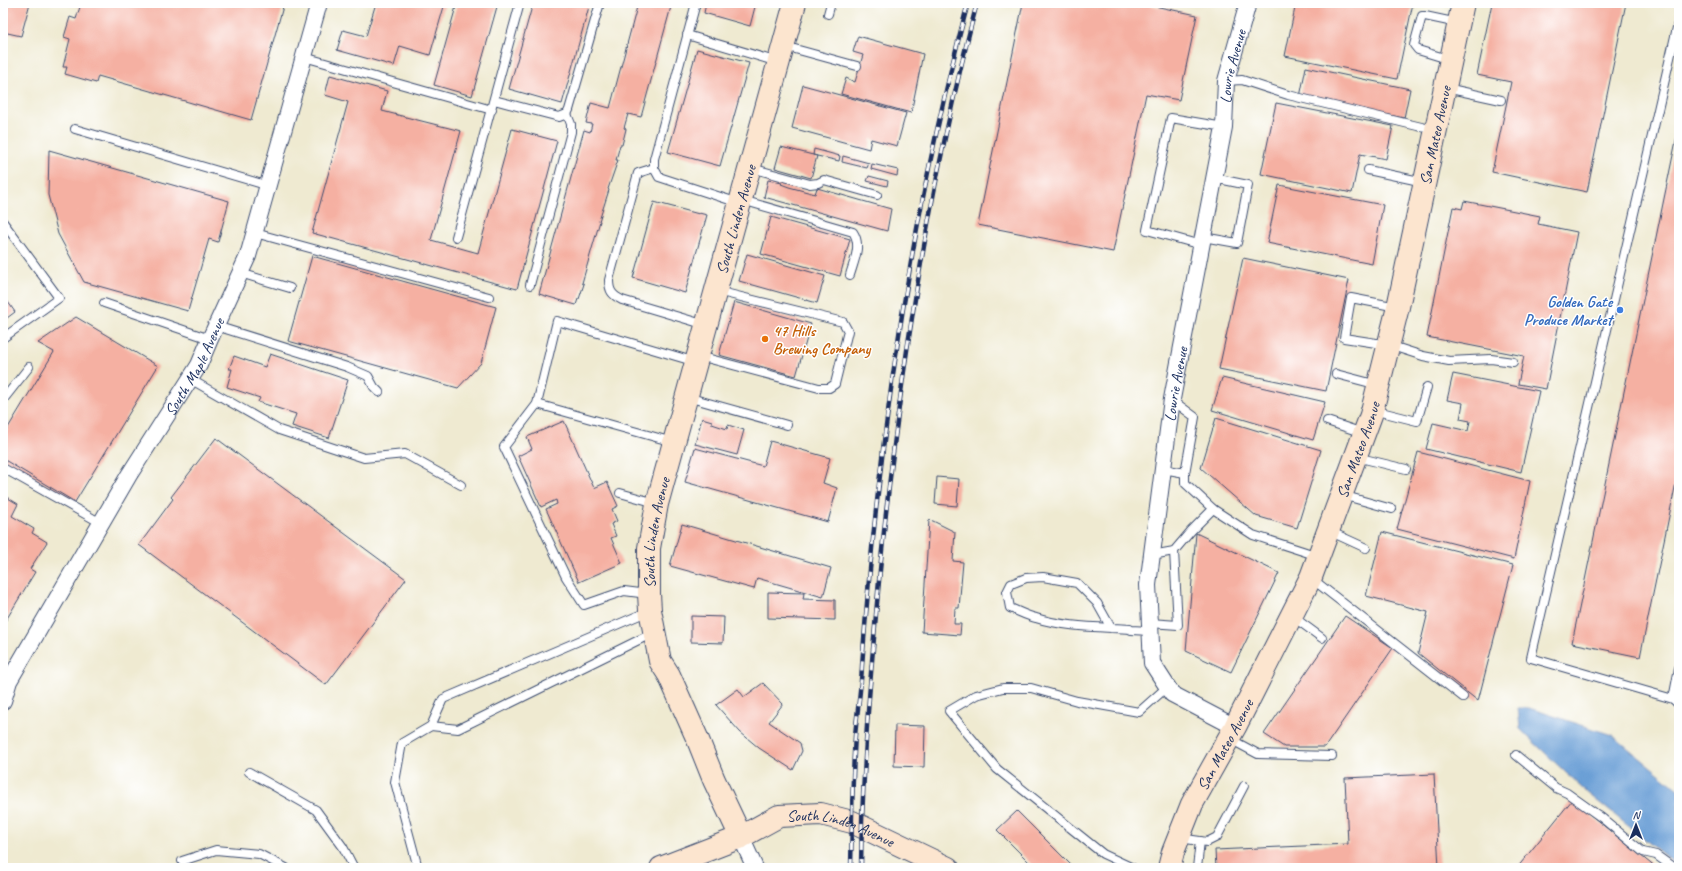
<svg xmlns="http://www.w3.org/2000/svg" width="1682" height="871" font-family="Caveat,sans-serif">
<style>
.water{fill:#699ed5;stroke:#42669a}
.building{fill:#f5b0a2}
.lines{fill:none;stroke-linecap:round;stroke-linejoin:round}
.lane-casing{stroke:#3b4b6f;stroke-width:10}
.street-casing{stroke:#3b4b6f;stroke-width:18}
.secondary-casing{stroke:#3b4b6f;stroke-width:24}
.lane{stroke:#fff;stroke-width:8}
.street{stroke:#fff;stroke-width:16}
.secondary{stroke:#fce5cf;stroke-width:22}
.rail-casing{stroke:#1b2f5e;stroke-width:4.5}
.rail{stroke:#fff;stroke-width:3;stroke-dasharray:9;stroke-linecap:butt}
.shop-dot{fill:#3f7fe0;stroke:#fff;stroke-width:1.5}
.food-dot{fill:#e8710a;stroke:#fff;stroke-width:1.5}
.labels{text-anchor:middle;stroke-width:3;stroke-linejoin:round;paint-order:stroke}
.street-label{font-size:16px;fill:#1b2f5e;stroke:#fff}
.shop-label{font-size:16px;font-weight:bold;fill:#366cbe;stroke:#fff;text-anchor:end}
.food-label{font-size:16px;font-weight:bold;fill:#c56008;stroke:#fff;text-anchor:start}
</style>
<rect width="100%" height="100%" fill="#fff"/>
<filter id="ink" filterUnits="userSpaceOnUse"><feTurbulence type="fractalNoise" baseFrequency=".025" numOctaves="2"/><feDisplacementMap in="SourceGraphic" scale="8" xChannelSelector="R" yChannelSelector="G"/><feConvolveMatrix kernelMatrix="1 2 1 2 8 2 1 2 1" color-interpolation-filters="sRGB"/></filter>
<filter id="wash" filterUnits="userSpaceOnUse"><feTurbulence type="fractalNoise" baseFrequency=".012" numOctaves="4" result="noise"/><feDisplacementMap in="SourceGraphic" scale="16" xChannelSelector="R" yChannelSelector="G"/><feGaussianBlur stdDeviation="0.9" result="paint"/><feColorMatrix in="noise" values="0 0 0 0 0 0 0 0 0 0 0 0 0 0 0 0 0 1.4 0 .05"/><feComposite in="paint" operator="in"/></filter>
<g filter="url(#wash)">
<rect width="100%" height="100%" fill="#efead1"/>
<!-- water -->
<path class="water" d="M 1518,708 L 1529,708 L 1612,735 L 1679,790 L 1679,867 L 1585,791 L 1520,729 Z"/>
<g id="blocks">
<!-- building -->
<g class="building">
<path d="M 3,3 L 30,3 L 21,36 L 3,32 Z"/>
<path d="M 67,3 L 284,3 L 251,120 L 98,76 L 96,83 L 65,74 L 67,67 L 63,67 L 70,39 L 64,37 L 70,17 L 76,19 L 80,7 Z"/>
<path d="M 376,3 L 445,3 L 430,55 L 400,46 L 394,66 L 337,50 L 343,30 L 366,36 Z"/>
<path d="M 457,3 L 498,3 L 472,96 L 434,85 Z"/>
<path d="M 533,3 L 590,3 L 562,104 L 509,89 Z"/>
<path d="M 638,3 L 672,3 L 641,117 L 628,114 L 624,128 L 626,129 L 622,145 L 620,145 L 616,160 L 618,160 L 608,189 L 609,190 L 599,221 L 600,221 L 582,283 L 584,284 L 579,299 L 578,299 L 576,305 L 539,294 L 584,130 L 590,132 L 592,124 L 586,123 L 591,103 L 610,108 Z"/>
<path d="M 706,3 L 756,3 L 750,26 L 704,13 Z"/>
<path d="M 1023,3 L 1140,3 L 1197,15 L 1179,100 L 1146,94 L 1113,252 L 978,225 Z"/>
<path d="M 1296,3 L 1413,3 L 1397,79 L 1285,56 Z"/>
<path d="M 1492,3 L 1626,3 L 1587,192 L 1492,172 L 1511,82 L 1477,75 Z"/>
<path d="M 858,36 L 923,54 L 911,113 L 841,94 L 846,78 L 855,82 L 863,55 L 853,52 Z"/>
<path d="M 697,49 L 749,63 L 720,166 L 668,152 Z"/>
<path d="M 1306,67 L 1410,89 L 1404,118 L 1300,97 Z"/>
<path d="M 330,75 L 387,91 L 382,111 L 461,131 L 431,240 L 478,253 L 512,129 L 557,141 L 517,289 L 312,233 L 348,102 L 325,95 Z"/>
<path d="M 803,85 L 906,113 L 897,146 L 871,139 L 869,149 L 792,128 Z"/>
<path d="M 1276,103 L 1393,126 L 1386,159 L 1360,154 L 1352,193 L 1261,174 Z"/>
<path d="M 1678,131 L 1679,468 L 1640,657 L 1572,643 Z"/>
<path d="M 781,147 L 817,156 L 811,178 L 775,168 Z"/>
<path d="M 814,149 L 840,156 L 839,161 L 813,155 Z"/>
<path d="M 49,150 L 229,201 L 218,242 L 209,239 L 188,311 L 84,282 L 58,234 L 48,195 Z"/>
<path d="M 843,156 L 869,163 L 867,168 L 842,162 Z"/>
<path d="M 872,164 L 898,170 L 897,176 L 871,169 Z"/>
<path d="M 869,176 L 888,181 L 887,186 L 867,181 Z"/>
<path d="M 768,180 L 782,183 L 781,184 L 789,187 L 815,194 L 817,188 L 891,209 L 887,231 L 764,197 Z"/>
<path d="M 1279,185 L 1383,205 L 1372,264 L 1267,243 Z"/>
<path d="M 1464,201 L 1540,216 L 1538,224 L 1577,232 L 1546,389 L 1518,384 L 1524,356 L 1427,337 L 1453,207 L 1462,209 Z"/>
<path d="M 654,202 L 699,214 L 699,213 L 707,215 L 685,293 L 633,278 Z"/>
<path d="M 771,217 L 850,239 L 840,276 L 761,254 Z"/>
<path d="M 747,254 L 825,276 L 817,303 L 739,281 Z"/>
<path d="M 312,256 L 496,307 L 481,363 L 458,388 L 288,341 Z"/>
<path d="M 1243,258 L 1349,280 L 1326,391 L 1219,369 Z"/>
<path d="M 3,295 L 15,312 L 3,321 Z"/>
<path d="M 734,302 L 811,324 L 796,376 L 719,355 Z"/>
<path d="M 76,317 L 158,366 L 75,502 L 3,459 L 3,436 L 54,352 L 38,343 Z"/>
<path d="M 270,354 L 348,380 L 329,438 L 292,426 L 296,414 L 258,402 L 260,398 L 227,387 L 232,369 L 229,369 L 234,356 L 265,367 Z"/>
<path d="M 1453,374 L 1539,391 L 1521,472 L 1426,449 L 1433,423 L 1468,431 L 1470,421 L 1460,419 L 1463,403 L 1447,400 Z"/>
<path d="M 1222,378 L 1325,402 L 1313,440 L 1212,410 Z"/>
<path d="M 702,418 L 712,421 L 712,424 L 727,429 L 728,425 L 744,430 L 737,455 L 695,444 Z"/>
<path d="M 1216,418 L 1321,450 L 1297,528 L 1256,516 L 1201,468 Z"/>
<path d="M 564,421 L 594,488 L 607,482 L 618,506 L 612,509 L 617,521 L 611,524 L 616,536 L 611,538 L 622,563 L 579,582 L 546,509 L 557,504 L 556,500 L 541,507 L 518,456 L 532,449 L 527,437 Z"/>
<path d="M 216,438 L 406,579 L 326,685 L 139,545 L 173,499 L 171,497 Z"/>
<path d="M 770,441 L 830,458 L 823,483 L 837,488 L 828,522 L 685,482 L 695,448 L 763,466 Z"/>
<path d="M 1418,452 L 1530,481 L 1514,559 L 1397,529 Z"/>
<path d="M 937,477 L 959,479 L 957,506 L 935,504 Z"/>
<path d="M 3,495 L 18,504 L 12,516 L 34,529 L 32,533 L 47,542 L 30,569 L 35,572 L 6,620 L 3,618 Z"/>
<path d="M 929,520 L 933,521 L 955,532 L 953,561 L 963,562 L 959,608 L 955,608 L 954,624 L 961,624 L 960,635 L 922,632 Z"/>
<path d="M 682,524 L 831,568 L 823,597 L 757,578 L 754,589 L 670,566 Z"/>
<path d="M 1382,532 L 1513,565 L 1478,701 L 1418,653 L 1428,612 L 1366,596 Z"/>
<path d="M 1196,533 L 1279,573 L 1231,672 L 1186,651 Z"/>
<path d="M 768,592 L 804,593 L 803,599 L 835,600 L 835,620 L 768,618 Z"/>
<path d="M 691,616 L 724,617 L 723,643 L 691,642 Z"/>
<path d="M 1345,616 L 1393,648 L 1325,747 L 1284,747 L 1264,734 Z"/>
<path d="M 763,683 L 783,704 L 769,722 L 800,743 L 802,751 L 793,770 L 759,748 L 740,732 L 716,705 L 738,689 L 744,697 Z"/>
<path d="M 895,725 L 925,726 L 924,767 L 894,766 Z"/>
<path d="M 1434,774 L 1439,868 L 1216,868 L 1215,850 L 1348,844 L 1345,778 Z"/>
<path d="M 1572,800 L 1656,868 L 1517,868 Z"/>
<path d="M 1017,811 L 1074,868 L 1035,868 L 997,830 Z"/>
</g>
</g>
</g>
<g filter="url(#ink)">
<use href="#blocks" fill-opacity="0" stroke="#3b4b6f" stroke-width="1"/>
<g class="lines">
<!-- lane casing -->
<g class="lane-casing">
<g id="lane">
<path d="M 696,3 L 654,159 L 654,168 L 659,177 L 739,203"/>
<path d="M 828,14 L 831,3"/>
<path d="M 1679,19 L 1531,658 L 1673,699 L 1679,668"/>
<path d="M 687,35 L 778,62"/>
<path d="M 784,46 L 857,66"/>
<path d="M 304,57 L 492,110"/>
<path d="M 1451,60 L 1418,50 L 1414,45 L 1422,16 L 1425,16 L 1458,23"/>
<path d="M 1226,81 L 1242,80 L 1288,95 L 1434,130"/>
<path d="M 1446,88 L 1501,100"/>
<path d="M 494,100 L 559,117 L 567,114 L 569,110 L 600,3"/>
<path d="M 75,129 L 269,186"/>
<path d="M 654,168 L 638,173 L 609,280 C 609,291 612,295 622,300 L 706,325"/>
<path d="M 751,168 L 810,184 L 818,183 L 824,180 L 877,195"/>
<path d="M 1368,170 L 1424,182"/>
<path d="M 742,200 L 853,232 C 862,245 854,261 850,275"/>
<path d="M 3,222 L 59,298 L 3,338"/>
<path d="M 255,233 L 489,297"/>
<path d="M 456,237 L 520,3"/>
<path d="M 1203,237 L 1237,243 L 1248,185 L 1214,178"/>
<path d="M 1201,245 L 1147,230 L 1171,118 L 1224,127"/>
<path d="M 240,273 L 290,288"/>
<path d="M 530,285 L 571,132 L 571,124 L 567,114"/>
<path d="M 104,303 L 210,339"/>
<path d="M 1397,307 L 1351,298 L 1344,338 L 1389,345 L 1423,356 L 1449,361 L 1491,359 L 1513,362"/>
<path d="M 216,326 L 347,367 L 368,376 L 374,387 L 379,392"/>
<path d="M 699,356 L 819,388 L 829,388 L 835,384 L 848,331 L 843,322 L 717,291"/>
<path d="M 1336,374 L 1378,385"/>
<path d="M 190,379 L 279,430 L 364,458 L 405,454 L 461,485"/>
<path d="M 687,397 L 787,425"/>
<path d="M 3,400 L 29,367"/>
<path d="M 1172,400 L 1195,417 L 1185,473 L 1185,483 L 1213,509 L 1253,535 L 1318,556"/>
<path d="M 537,404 L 673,442"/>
<path d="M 1373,410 L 1417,421 L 1427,387"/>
<path d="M 1327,421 L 1363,433"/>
<path d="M 1356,457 L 1406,469"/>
<path d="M 3,468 L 101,523"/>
<path d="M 1163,469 L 1185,473"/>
<path d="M 620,493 L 656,503"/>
<path d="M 1342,495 L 1392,509"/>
<path d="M 1329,531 L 1366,548"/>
<path d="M 1152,555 L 1174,551 L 1191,531 L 1213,509"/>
<path d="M 1311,578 L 1463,697"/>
<path d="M 648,594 L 624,591 L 584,605 L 566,577 L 504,447 L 537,404 L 557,321 L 696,362"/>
<path d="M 1292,616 L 1322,638"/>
<path d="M 1150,623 L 1178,625 L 1174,551"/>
<path d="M 1111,628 L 1097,603 L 1077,583 L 1043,577 L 1026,578 L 1011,584 L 1007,592 L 1010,608 C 1018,611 1027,616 1036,618 C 1063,627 1101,627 1130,629 L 1131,630 L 1150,631"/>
<path d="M 1673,699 L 1679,705"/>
<path d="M 431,726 L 458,729 L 653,633"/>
<path d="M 1230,739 L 1258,754 L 1332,756"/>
<path d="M 1516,755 L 1556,788 L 1567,793 L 1602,818 L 1643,852 L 1656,855 L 1674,868"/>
<path d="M 249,772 L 316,810 L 343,847 L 354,868"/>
<path d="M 1179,838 L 1207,842 L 1217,837 L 1244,786"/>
<path d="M 182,861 L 216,850 L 259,854 L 286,868"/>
<path d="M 418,868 L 395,782 L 402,743 L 431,726 L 443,699 L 649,611"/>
<path d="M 1133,868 L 1103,854 L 997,769 L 949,711 L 976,695 L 1003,688 L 1031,688 L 1077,701 L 1139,712 L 1167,687"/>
<path d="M 1197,868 L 1200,841"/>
</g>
</g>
<!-- street casing -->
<g class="street-casing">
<g id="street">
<path id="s1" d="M 3,701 L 9,681 L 129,475 L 199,365 L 210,339 L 248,256 L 319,3"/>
<path id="s2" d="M 1235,727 L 1172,694 L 1152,663 L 1148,585 L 1172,399 L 1224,127 L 1226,81 L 1248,3"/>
<path d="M 741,837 L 755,868"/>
</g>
</g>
<!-- secondary casing -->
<g class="secondary-casing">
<g id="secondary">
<path id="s3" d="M 741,837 L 714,780 L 698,740 L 669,675 L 660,661 L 650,610 L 649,594 L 649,548 L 657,504 L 795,3"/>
<path id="s4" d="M 661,868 L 741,837 L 779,816 L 821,814 L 852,822 L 948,868"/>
<path id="s5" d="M 1169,868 L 1173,852 L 1192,804 L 1235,727 L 1311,577 L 1371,415 L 1398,307 L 1463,3"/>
</g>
</g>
<!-- lane -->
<use href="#lane" class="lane"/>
<!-- street -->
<use href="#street" class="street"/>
<!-- secondary -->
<use href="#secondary" class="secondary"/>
<!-- rail casing -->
<g class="rail-casing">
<g id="rail">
<path d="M 851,868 C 852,824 852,780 855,736 C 857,713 861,690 862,666 C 878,443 910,219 968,3"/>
<path d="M 861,868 C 862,768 871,669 880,570 C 899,379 928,188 977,3"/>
</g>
</g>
<!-- rail -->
<use href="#rail" class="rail"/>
</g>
</g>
<!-- markers -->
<circle class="shop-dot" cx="1620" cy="310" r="4"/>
<circle class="food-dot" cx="765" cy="339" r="4"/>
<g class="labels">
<!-- street labels -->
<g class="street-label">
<text dy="6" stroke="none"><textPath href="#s2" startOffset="712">Lowrie Avenue</textPath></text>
<text dy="6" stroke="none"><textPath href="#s5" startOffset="784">San Mateo Avenue</textPath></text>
<text dy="6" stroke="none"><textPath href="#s3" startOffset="648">South Linden Avenue</textPath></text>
<text dy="6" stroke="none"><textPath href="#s1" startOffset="386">South Maple Avenue</textPath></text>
<text dy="6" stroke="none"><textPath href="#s2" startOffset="389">Lowrie Avenue</textPath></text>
<text dy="6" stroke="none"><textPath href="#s5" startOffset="460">San Mateo Avenue</textPath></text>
<text dy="6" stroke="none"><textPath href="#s3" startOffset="324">South Linden Avenue</textPath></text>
<text dy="6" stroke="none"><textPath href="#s5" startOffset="136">San Mateo Avenue</textPath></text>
<text dy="6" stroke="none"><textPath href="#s4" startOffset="193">South Linden Avenue</textPath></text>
</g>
<!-- shop labels -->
<g class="shop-label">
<text x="1612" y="307">Golden Gate<tspan x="1612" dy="18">Produce Market</tspan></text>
</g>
<!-- food labels -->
<g class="food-label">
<text x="773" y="336">47 Hills<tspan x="773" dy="18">Brewing Company</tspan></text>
</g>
</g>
<!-- margin -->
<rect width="1682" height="871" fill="none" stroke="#fff" stroke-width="16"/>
<!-- north arrow -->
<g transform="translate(1636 825)" stroke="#ffffff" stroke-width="3" paint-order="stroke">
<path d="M0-3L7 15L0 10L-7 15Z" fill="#1b2f5e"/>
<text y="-6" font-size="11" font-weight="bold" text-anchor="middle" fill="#1b2f5e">N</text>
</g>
</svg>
